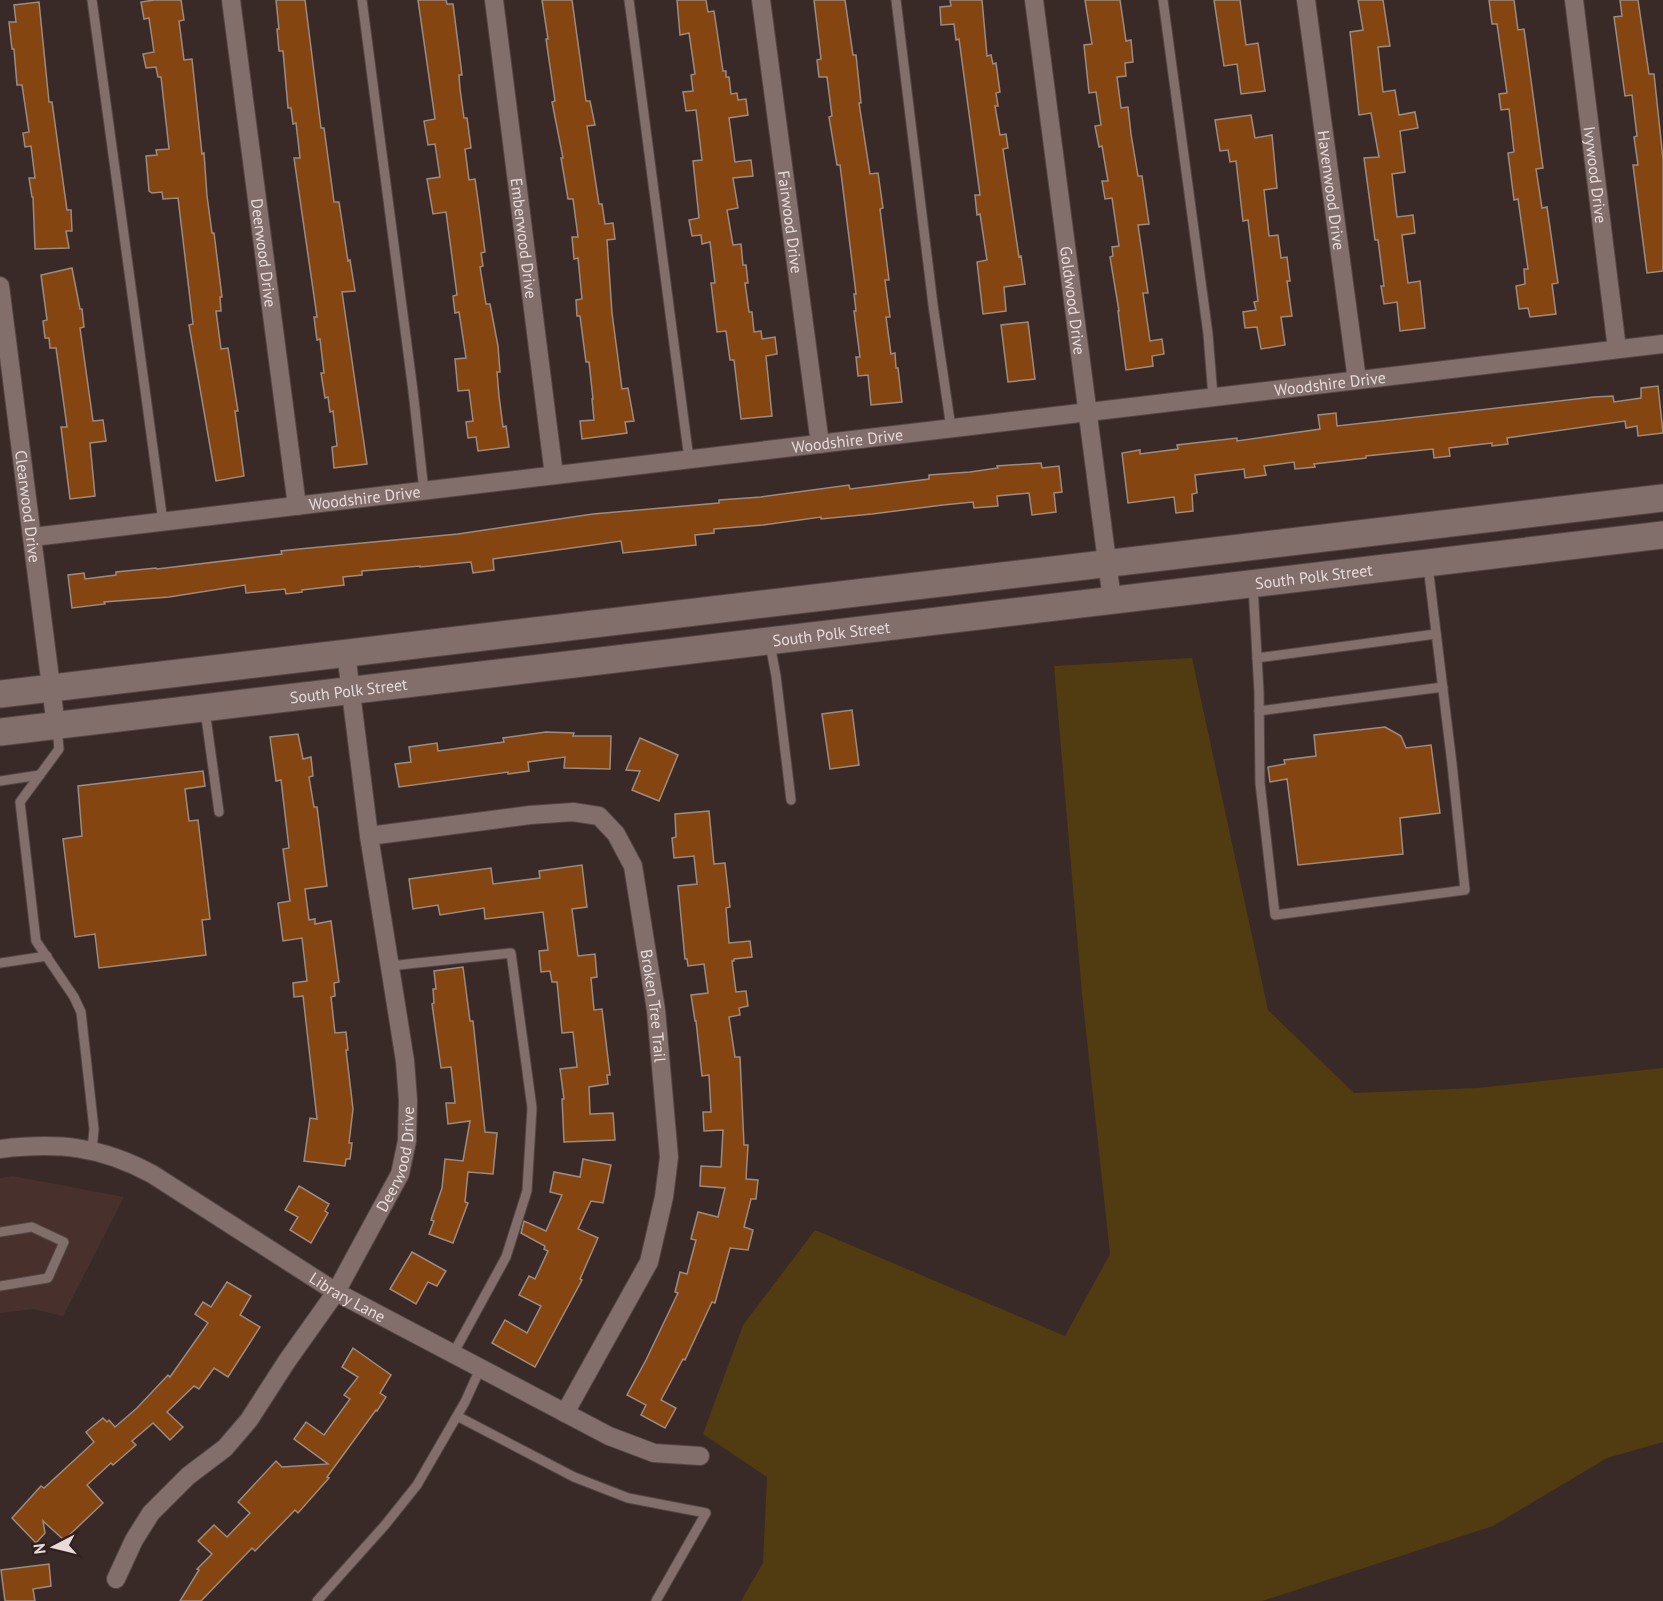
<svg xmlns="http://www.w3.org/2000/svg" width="1663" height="1601" font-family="'PT Sans',sans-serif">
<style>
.built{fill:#48302d}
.green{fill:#513b10}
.building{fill:#854510;stroke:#9c8b81;stroke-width:1.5}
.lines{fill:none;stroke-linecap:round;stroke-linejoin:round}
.lane-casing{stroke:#544645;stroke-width:11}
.street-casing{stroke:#544645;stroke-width:20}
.secondary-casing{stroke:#544645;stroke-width:29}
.lane{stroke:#826e6b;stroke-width:9}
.street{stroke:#826e6b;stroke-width:18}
.secondary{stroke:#826e6b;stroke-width:27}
.labels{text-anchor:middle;stroke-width:5;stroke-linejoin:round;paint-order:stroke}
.street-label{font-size:16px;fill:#e7dbda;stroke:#30201e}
</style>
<rect width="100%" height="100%" fill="#3a2a27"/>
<!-- built -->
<path class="built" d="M 13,1176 L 124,1197 L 63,1316 L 34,1309 L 0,1313 L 0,1178 Z"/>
<!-- green -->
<path class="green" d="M 1192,658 L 1268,1010 L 1354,1093 L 1477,1088 L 1663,1068 L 1663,1442 L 1607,1458 L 1493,1526 L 1262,1601 L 741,1601 L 763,1563 L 767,1477 L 703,1434 L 743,1325 L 815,1230 L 1065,1336 L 1110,1254 L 1082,994 L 1054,666 Z"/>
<!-- building -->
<g class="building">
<path d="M 154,0 L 181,0 L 184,20 L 179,21 L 184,60 L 192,59 L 202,154 L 204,153 L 207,196 L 212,233 L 214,233 L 222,297 L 220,297 L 221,311 L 216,311 L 221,349 L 228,348 L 238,411 L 235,411 L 244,476 L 216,481 L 189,325 L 193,324 L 178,198 L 163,199 L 162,192 L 152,193 L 149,191 L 146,156 L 157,155 L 156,150 L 169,149 L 161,77 L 158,77 L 156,67 L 146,68 L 143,54 L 154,52 L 149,18 L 144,19 L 141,2 Z"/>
<path d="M 276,0 L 305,0 L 321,128 L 324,128 L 334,202 L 339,202 L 348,261 L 350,260 L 355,291 L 342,292 L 367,464 L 334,468 L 332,447 L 337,446 L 333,411 L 330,412 L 328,397 L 325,398 L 321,373 L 324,373 L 320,339 L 317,340 L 314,317 L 317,317 L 294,158 L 300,158 L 296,123 L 293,124 L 291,108 L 288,108 L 283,51 L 279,51 L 277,29 L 279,29 Z"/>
<path d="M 418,0 L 446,0 L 447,4 L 453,4 L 462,75 L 459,75 L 460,89 L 464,118 L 467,118 L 471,148 L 465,149 L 469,180 L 475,179 L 479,207 L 485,252 L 481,253 L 483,266 L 480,267 L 486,304 L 490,304 L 498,346 L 500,372 L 497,372 L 499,396 L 503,427 L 506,426 L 509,447 L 478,451 L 476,437 L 468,438 L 466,422 L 473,421 L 469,390 L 458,391 L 455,359 L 466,358 L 459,312 L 455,313 L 453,296 L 457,295 L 446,212 L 433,214 L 427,179 L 440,177 L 435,144 L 428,145 L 424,121 L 435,119 Z"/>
<path d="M 542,0 L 572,0 L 586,101 L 590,101 L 595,125 L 587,126 L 599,204 L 602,204 L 605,224 L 613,223 L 615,239 L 607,240 L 612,313 L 622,389 L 628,388 L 634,421 L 625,422 L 627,433 L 582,439 L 580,421 L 594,420 L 592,399 L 593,399 L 589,362 L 586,362 L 580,316 L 577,316 L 576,300 L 582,299 L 578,258 L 574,259 L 572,237 L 578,237 L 573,199 L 568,199 L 561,158 L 563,158 L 552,102 L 555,101 L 546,39 L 548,39 Z"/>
<path d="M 677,0 L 706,0 L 708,12 L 714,11 L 723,71 L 726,71 L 726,77 L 729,77 L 731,94 L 737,93 L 738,100 L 746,99 L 748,115 L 729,118 L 735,162 L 751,160 L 753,176 L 733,178 L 738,208 L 727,210 L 733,245 L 741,244 L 743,265 L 746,265 L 748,283 L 745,283 L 749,312 L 752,312 L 754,332 L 761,331 L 762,339 L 775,337 L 777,354 L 766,356 L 772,416 L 741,419 L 734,360 L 730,360 L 726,331 L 717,332 L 711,283 L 715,283 L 710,242 L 702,244 L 701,235 L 692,236 L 689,220 L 699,218 L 693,161 L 702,160 L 696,110 L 686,111 L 683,92 L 693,91 L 691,75 L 695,74 L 689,33 L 680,35 Z"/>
<path d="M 814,0 L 845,0 L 853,55 L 856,55 L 861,103 L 859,103 L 870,174 L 878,173 L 883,208 L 880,209 L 889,280 L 885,280 L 890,317 L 886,317 L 891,354 L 895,353 L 896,368 L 898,368 L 902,402 L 871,405 L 868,375 L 858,376 L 856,357 L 860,357 L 854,311 L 856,311 L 854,294 L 856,294 L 840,165 L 837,165 L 829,117 L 832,116 L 827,77 L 819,77 L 817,60 L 821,59 Z"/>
<path d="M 950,0 L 982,0 L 987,56 L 991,55 L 993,64 L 996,63 L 1000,92 L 996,93 L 998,106 L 995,106 L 1000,135 L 1006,134 L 1008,148 L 1003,149 L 1019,257 L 1021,256 L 1025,284 L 1004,287 L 1006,311 L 983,314 L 977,262 L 987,260 L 980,214 L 977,215 L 975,195 L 980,195 L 959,39 L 956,40 L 954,24 L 941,25 L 940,7 L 951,6 Z"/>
<path d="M 1085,0 L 1120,0 L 1126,41 L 1131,40 L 1133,62 L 1125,63 L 1126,76 L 1117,77 L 1121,108 L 1128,107 L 1131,134 L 1138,176 L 1142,176 L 1149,224 L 1138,225 L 1148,293 L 1143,293 L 1150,341 L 1162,339 L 1164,354 L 1152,356 L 1153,366 L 1126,370 L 1118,311 L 1119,311 L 1110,257 L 1113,256 L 1112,247 L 1119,246 L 1112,198 L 1105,199 L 1102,181 L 1108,181 L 1102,146 L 1099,147 L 1095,126 L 1101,125 L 1096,92 L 1089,93 L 1084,45 L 1092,44 Z"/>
<path d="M 1214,0 L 1240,0 L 1246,45 L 1258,43 L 1265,91 L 1241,94 L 1237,64 L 1224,66 Z"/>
<path d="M 1358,0 L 1383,0 L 1390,46 L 1378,47 L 1383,92 L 1395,90 L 1399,115 L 1415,112 L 1418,128 L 1400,131 L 1405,172 L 1392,174 L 1397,217 L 1413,215 L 1415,233 L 1402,235 L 1408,283 L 1420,281 L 1425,328 L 1400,331 L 1397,302 L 1384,304 L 1381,286 L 1384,286 L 1378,240 L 1375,240 L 1364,158 L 1379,157 L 1371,113 L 1359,115 L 1350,32 L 1363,30 Z"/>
<path d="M 1489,0 L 1514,0 L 1518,30 L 1524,29 L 1543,168 L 1536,169 L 1542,208 L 1547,207 L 1558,283 L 1552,284 L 1556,314 L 1530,317 L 1528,308 L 1519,309 L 1516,286 L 1525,284 L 1524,269 L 1528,269 L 1518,199 L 1514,200 L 1508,153 L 1514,152 L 1509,109 L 1501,110 L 1499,94 L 1507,93 L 1497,24 L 1492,24 Z"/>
<path d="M 1620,0 L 1638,0 L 1649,74 L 1654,74 L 1663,159 L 1663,271 L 1647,273 L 1633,165 L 1638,165 L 1634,137 L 1637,136 L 1632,95 L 1625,96 L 1614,17 L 1622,16 Z"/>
<path d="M 39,2 L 49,102 L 52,102 L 67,210 L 71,210 L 72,231 L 66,231 L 69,248 L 35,249 L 33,197 L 32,197 L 29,178 L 35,178 L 31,146 L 25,147 L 23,133 L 29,132 L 22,85 L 17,85 L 14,49 L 12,49 L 9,22 L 16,22 L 14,5 Z"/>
<path d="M 1251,115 L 1255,138 L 1272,135 L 1277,188 L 1264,190 L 1269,236 L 1278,235 L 1281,258 L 1287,257 L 1290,281 L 1287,281 L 1292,316 L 1281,317 L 1285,345 L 1261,349 L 1257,327 L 1245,328 L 1243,312 L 1256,310 L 1254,302 L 1258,301 L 1248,220 L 1243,221 L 1236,161 L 1230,162 L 1228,150 L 1220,151 L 1215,120 Z"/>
<path d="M 72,268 L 80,309 L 82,309 L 84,327 L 80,328 L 93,421 L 103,420 L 106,441 L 90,443 L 95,496 L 70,499 L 61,427 L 67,427 L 56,348 L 50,348 L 49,338 L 45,338 L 43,321 L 47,320 L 41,275 Z"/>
<path d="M 1028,322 L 1035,379 L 1008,382 L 1001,325 Z"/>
<path d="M 1658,386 L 1663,433 L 1638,436 L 1637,426 L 1626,428 L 1625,421 L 1507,438 L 1508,444 L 1492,446 L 1492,443 L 1449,448 L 1450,456 L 1434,458 L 1433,449 L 1366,456 L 1366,458 L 1314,464 L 1315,467 L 1295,469 L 1294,462 L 1264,466 L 1266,475 L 1245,478 L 1244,469 L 1195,475 L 1197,493 L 1192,494 L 1193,511 L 1176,513 L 1174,497 L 1128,503 L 1122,453 L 1140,450 L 1140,454 L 1178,449 L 1177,445 L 1237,438 L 1237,441 L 1320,429 L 1318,415 L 1336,413 L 1337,426 L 1594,397 L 1613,396 L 1614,402 L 1641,398 L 1641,388 Z"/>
<path d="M 1041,463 L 1042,468 L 1059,466 L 1062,492 L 1054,493 L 1056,512 L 1032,515 L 1029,493 L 997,496 L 998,506 L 974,508 L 973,502 L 943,505 L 872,514 L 821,519 L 821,517 L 763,525 L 714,529 L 714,533 L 695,535 L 696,545 L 623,553 L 621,541 L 493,559 L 494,570 L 473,573 L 471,562 L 420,567 L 420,566 L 362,571 L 362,575 L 343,577 L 344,585 L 302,590 L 302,592 L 286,594 L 285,589 L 246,593 L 245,585 L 169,597 L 104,602 L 105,604 L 72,608 L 68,575 L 84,573 L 85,579 L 116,575 L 116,572 L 156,568 L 157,569 L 282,554 L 281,551 L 299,549 L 458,534 L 593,514 L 719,503 L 719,500 L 761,497 L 849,485 L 850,489 L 874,486 L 929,479 L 929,475 L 970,472 L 998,468 L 997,466 Z"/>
<path d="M 852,710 L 859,765 L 830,769 L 822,714 Z"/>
<path d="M 1385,727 L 1401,736 L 1406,748 L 1431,745 L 1440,813 L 1400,818 L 1403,854 L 1298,865 L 1287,779 L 1270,782 L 1268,767 L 1285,764 L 1284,760 L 1316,756 L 1314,735 Z"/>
<path d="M 546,732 L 574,733 L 573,736 L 611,736 L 610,769 L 564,768 L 565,757 L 528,762 L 529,771 L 508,774 L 508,772 L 399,787 L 395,764 L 411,762 L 409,747 L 437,743 L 438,751 L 504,742 L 503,738 Z"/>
<path d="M 298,734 L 303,759 L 311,757 L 313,776 L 309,777 L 314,807 L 317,807 L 327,886 L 305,889 L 309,920 L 315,919 L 315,924 L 331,921 L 339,982 L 334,983 L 335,996 L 331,997 L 335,1033 L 346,1032 L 348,1050 L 346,1050 L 353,1109 L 349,1143 L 352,1143 L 350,1159 L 346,1159 L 345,1166 L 304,1161 L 310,1118 L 317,1119 L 303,996 L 294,997 L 293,983 L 307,981 L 302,938 L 283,941 L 278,903 L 290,901 L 283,849 L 289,848 L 281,780 L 276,781 L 270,737 Z"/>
<path d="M 640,738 L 678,755 L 659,801 L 632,790 L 640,771 L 626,770 Z"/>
<path d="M 203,771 L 205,786 L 185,789 L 189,821 L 198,820 L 210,919 L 202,920 L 206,955 L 99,968 L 95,934 L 75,937 L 63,839 L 82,836 L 78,786 Z"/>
<path d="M 709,811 L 714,864 L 725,863 L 730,907 L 726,908 L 729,943 L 750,941 L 752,957 L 734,959 L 734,961 L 732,961 L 736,992 L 746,991 L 748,1006 L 739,1008 L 740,1015 L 729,1017 L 735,1057 L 740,1057 L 744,1145 L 748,1145 L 746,1179 L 758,1180 L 756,1199 L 751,1199 L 744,1227 L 753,1230 L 748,1250 L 730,1248 L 715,1303 L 712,1302 L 685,1360 L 683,1359 L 661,1400 L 676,1408 L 665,1428 L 641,1415 L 646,1405 L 627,1395 L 646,1360 L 678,1293 L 675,1292 L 680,1272 L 687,1274 L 696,1240 L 691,1239 L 698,1212 L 718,1217 L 725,1188 L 700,1186 L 701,1166 L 721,1167 L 723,1130 L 704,1131 L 703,1112 L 711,1112 L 709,1075 L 702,1076 L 696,1021 L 695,1021 L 691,995 L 708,993 L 704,964 L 688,966 L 687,959 L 685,959 L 678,886 L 697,884 L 694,856 L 674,858 L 672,838 L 676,837 L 675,814 Z"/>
<path d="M 582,865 L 587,907 L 572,909 L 578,956 L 595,954 L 597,977 L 591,978 L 594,1010 L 602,1009 L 610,1075 L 607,1075 L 608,1084 L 589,1087 L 590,1114 L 613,1113 L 615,1140 L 564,1142 L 562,1099 L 564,1099 L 560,1069 L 577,1067 L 573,1032 L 562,1033 L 557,982 L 552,982 L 550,971 L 541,972 L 539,951 L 548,950 L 543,912 L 485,919 L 484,908 L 440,915 L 438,905 L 413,909 L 409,879 L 491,868 L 493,884 L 540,878 L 539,871 Z"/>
<path d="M 463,967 L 470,1021 L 473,1021 L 485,1132 L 497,1133 L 493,1174 L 468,1172 L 465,1202 L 468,1203 L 453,1243 L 429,1234 L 434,1221 L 431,1220 L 442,1188 L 445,1159 L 463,1161 L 470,1121 L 448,1124 L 446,1103 L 455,1103 L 451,1067 L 441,1068 L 432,1004 L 434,1003 L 433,989 L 436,989 L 434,971 Z"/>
<path d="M 583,1159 L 611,1165 L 603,1203 L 591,1201 L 578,1229 L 598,1238 L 580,1279 L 582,1280 L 535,1367 L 492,1343 L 505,1320 L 527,1333 L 541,1306 L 519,1295 L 529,1276 L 535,1279 L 548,1251 L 544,1249 L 545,1246 L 521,1233 L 524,1221 L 546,1231 L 562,1195 L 550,1192 L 554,1172 L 580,1177 Z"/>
<path d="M 299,1186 L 329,1204 L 325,1211 L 328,1213 L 311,1243 L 290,1230 L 298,1217 L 285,1210 Z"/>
<path d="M 412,1252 L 446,1271 L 437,1286 L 428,1282 L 416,1304 L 390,1289 Z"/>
<path d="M 227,1282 L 251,1296 L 240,1315 L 260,1327 L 228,1377 L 214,1368 L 199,1389 L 194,1386 L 167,1412 L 183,1427 L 170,1440 L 153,1423 L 132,1441 L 136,1445 L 113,1465 L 111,1463 L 87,1485 L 103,1503 L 64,1540 L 43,1521 L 45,1533 L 36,1543 L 12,1518 L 41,1486 L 44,1488 L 94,1442 L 86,1432 L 103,1418 L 107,1422 L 109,1420 L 115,1427 L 137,1408 L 168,1375 L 170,1377 L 208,1323 L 195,1314 L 203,1302 L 211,1307 Z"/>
<path d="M 353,1348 L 391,1375 L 380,1393 L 386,1397 L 377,1411 L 376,1410 L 327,1477 L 329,1478 L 298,1513 L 295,1510 L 255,1551 L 252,1548 L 201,1601 L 180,1601 L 199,1570 L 197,1569 L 212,1554 L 198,1541 L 214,1525 L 227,1537 L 250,1513 L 238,1502 L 276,1461 L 282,1467 L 328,1464 L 294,1439 L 306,1422 L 324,1435 L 350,1399 L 344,1395 L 358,1377 L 342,1367 Z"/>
<path d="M 49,1564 L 51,1586 L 33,1589 L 35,1601 L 5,1601 L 1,1570 Z"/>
</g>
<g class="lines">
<!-- lane casing -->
<g class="lane-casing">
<g id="lane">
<path d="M 92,0 L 163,522"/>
<path d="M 362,0 L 413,391 L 424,491"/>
<path d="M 629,0 L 689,459"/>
<path d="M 896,0 L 933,305 L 951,428"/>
<path d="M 1163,0 L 1208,334 L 1213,397"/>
<path d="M 1253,586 L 1259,692 L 1260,783 L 1275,915 L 1465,890 L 1452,764 L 1428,566"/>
<path d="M 770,644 L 776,676 L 791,800"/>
<path d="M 1257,658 L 1436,634"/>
<path d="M 205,710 L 219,812"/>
<path d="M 1259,711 L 1443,687"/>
<path d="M 57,728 L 59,749 L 20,802 L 36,941 L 74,997 L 81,1012 L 94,1129 L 92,1150"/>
<path d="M 0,781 L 40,775"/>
<path d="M 0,963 L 47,956"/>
<path d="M 389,966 L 511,953 L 532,1108 L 527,1191 L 506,1257 L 453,1354"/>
<path d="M 0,1232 L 32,1227 L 64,1242 L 48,1278 L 0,1286"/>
<path d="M 457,1416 L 574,1477 L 628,1498 L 706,1513 L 656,1601"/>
<path d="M 317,1601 L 385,1525 L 417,1485 L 465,1402 L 480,1369"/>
</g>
</g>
<!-- street casing -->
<g class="street-casing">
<g id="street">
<path id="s1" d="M 231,0 L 297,506"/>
<path id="s2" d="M 494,0 L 554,475"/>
<path id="s3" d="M 761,0 L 820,444"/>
<path id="s4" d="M 1034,0 L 1112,600"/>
<path id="s5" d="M 1306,0 L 1357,380"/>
<path id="s6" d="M 1574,0 L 1617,349"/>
<path id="s7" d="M 0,286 L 56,726"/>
<path id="s8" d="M 33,537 L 1663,344"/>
<path id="s9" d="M 369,836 L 530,815 L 573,812 L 599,816 L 616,834 L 633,866 L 656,1010 L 669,1157 L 664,1197 L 649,1262 L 565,1413"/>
<path id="s10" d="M 0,1149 C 58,1142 100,1146 152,1174 L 336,1292 L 609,1436 L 654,1453 L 700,1456"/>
<path id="s11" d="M 116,1579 L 134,1540 L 151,1513 L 188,1476 L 225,1448 L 249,1420 L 287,1361 L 336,1292 L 400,1174 L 407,1141 L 408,1100 L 405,1061 L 369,836 L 346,653"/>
</g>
</g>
<!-- secondary casing -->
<g class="secondary-casing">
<g id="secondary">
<path d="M 0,694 L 1663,498"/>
<path id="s12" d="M 0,732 L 1663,535"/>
</g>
</g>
<!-- lane -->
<use href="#lane" class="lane"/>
<!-- street -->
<use href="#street" class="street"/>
<!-- secondary -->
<use href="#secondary" class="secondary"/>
</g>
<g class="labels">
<!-- street labels -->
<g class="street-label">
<text dy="6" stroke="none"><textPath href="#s6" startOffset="176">Ivywood Drive</textPath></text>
<text dy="6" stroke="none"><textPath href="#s5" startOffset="192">Havenwood Drive</textPath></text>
<text dy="6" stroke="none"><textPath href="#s3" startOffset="224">Fairwood Drive</textPath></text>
<text dy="6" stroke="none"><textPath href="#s2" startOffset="240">Emberwood Drive</textPath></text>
<text dy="6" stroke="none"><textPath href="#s1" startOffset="255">Deerwood Drive</textPath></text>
<text dy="6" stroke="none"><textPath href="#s4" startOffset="303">Goldwood Drive</textPath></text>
<text dy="6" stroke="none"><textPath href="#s8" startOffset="1306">Woodshire Drive</textPath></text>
<text dy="6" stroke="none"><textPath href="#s8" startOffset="820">Woodshire Drive</textPath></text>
<text dy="6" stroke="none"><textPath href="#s8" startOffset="334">Woodshire Drive</textPath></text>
<text dy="6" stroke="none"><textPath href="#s7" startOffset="222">Clearwood Drive</textPath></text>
<text dy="6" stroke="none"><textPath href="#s12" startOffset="1323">South Polk Street</textPath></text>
<text dy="6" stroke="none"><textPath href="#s12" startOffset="837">South Polk Street</textPath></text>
<text dy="6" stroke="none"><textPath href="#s12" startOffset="351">South Polk Street</textPath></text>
<text dy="6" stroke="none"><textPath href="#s9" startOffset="434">Broken Tree Trail</textPath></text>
<text dy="6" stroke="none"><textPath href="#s11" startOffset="513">Deerwood Drive</textPath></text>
<text dy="6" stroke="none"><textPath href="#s10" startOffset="388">Library Lane</textPath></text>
</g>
</g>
<!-- north arrow -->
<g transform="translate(54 1547) rotate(263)" stroke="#30201e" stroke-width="4.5" paint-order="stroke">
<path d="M0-4.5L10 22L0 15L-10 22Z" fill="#e7dbda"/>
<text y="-9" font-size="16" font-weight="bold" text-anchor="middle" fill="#e7dbda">N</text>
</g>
</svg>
